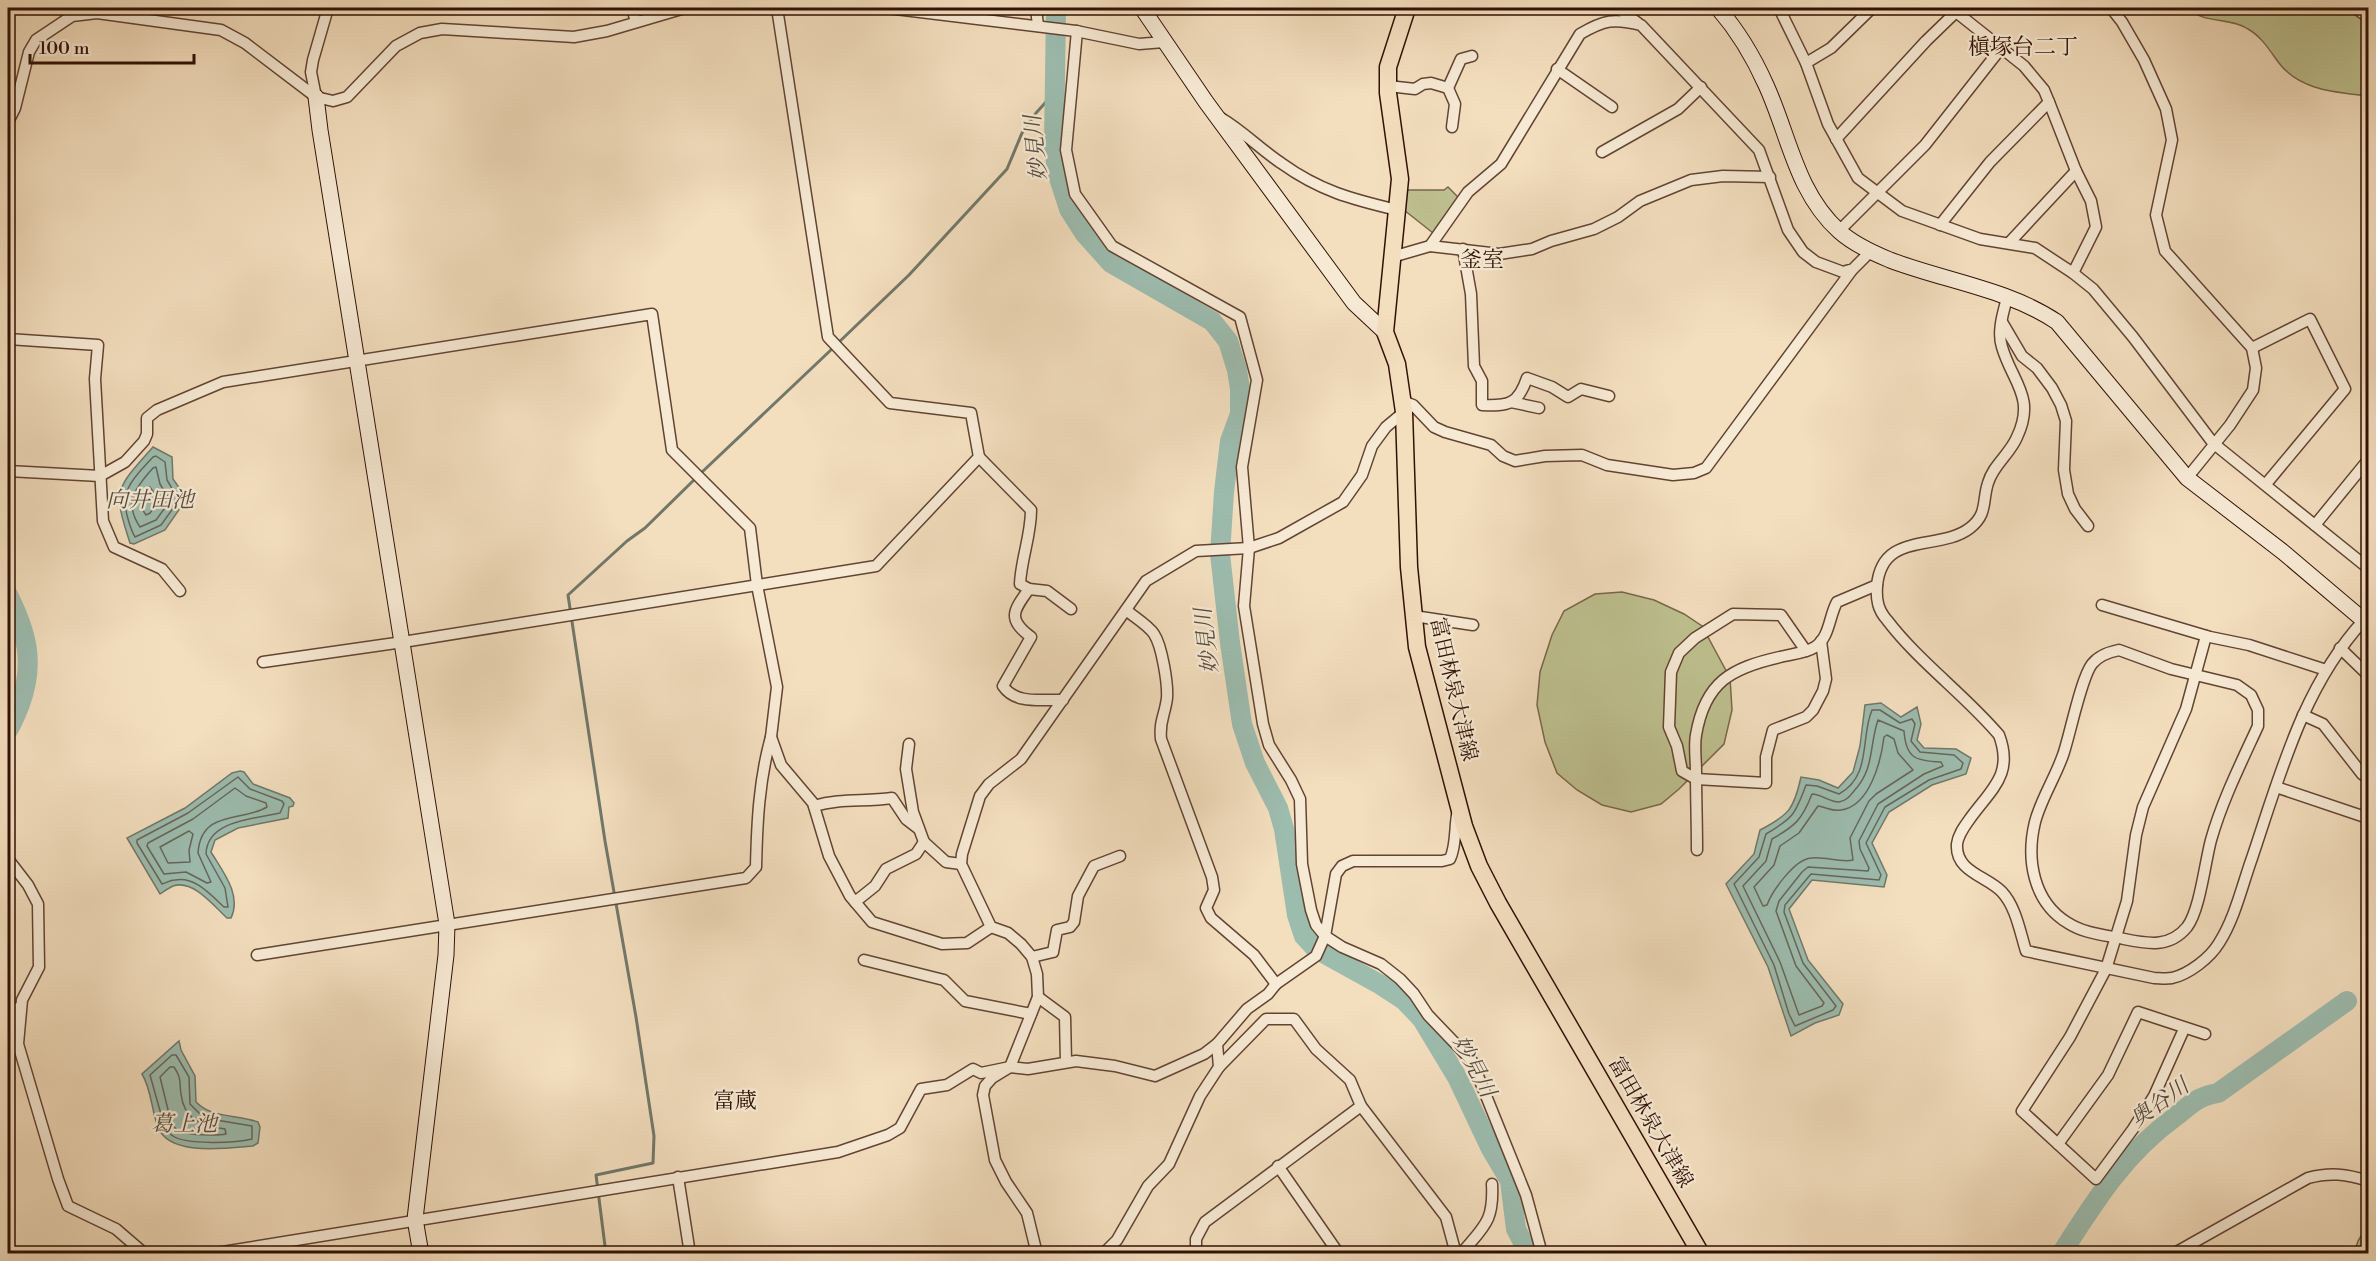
<svg xmlns="http://www.w3.org/2000/svg" width="2376" height="1261" font-family="'Libre Bodoni','Noto Serif JP',serif">
<style>
.green{fill:#bec08f;stroke:#78684a;stroke-width:1.5}
.water{fill:#9cbcae;stroke:#71786a;stroke-width:1.5}
.lines{fill:none;stroke-linecap:round;stroke-linejoin:round}
.shore{stroke:#66665a;stroke-width:1.5}
.stream{stroke:#71786a;stroke-width:3}
.river{stroke:#9cbcae;stroke-width:20}
.street-casing{stroke:#624433;stroke-width:13}
.secondary-casing{stroke:#311105;stroke-width:17}
.primary-casing{stroke:#311105;stroke-width:19}
.street{stroke:#f7ead5;stroke-width:10}
.secondary{stroke:#f7ead5;stroke-width:15}
.primary{stroke:#f3debe;stroke-width:16}
.labels{text-anchor:middle;stroke-width:4.5;stroke-linejoin:round;paint-order:stroke}
.street-label{font-size:21px;fill:#311105;stroke:#f7ead5}
.neighbourhood-label{font-size:22px;fill:#311105;stroke:#f7ead5}
.water-label{font-size:22px;font-style:italic;fill:#564d40;stroke:#f7ead5}
</style>
<rect width="100%" height="100%" fill="#f3debe"/>
<filter id="stains"><feTurbulence type="fractalNoise" baseFrequency=".00333" numOctaves="4"/><feColorMatrix values="0 0 0 0 .2 0 0 0 0 .09 0 0 0 0 .02 0 0 0 .5 -.17"/></filter>
<radialGradient id="worn" r=".72"><stop offset=".6" stop-color="#630" stop-opacity="0"/><stop offset="1" stop-color="#630" stop-opacity=".3"/></radialGradient>
<!-- green -->
<g class="green">
<path d="M 2188,8 L 2347,8 L 2368,24 L 2368,96 C 2337,92 2300,91 2279,63 C 2270,51 2262,37 2248,29 C 2230,17 2203,24 2188,8 Z"/>
<path d="M 1448,187 L 1458,197 L 1433,233 L 1404,210 L 1407,190 L 1444,190 Z"/>
<path d="M 1622,592 L 1654,600 L 1684,614 L 1702,626 L 1730,678 L 1732,710 L 1724,744 L 1679,789 L 1661,804 L 1631,812 L 1602,805 L 1577,790 L 1557,773 L 1545,742 L 1537,705 L 1540,672 L 1552,635 L 1564,611 L 1595,594 Z"/>
<path d="M 2368,1224 L 2368,1253 L 2354,1253 L 2358,1241 Z"/>
</g>
<!-- water -->
<g class="water">
<path d="M 153,447 L 172,457 L 173,479 L 185,496 L 185,501 L 165,530 L 134,544 L 130,543 C 112,488 116,489 153,447 Z"/>
<path d="M 1881,703 L 1901,717 L 1917,707 L 1921,724 L 1917,740 L 1924,748 L 1956,749 L 1971,758 L 1966,774 L 1932,785 L 1889,812 L 1872,843 L 1887,875 L 1884,887 L 1812,880 L 1789,909 L 1808,960 L 1843,1004 L 1839,1015 L 1815,1023 L 1791,1036 L 1768,967 L 1726,884 L 1754,854 L 1760,830 C 1789,815 1794,809 1801,777 L 1819,780 L 1838,788 L 1853,772 L 1860,746 L 1865,705 Z"/>
<path d="M 240,771 L 244,772 L 253,784 L 290,798 L 294,803 L 293,806 L 289,807 L 288,818 L 238,828 L 215,840 L 211,852 C 223,872 242,895 231,918 L 227,918 C 214,906 193,879 173,886 C 169,888 164,891 160,894 L 127,838 L 185,808 L 232,773 Z"/>
<path d="M 179,1041 L 181,1050 L 195,1076 L 196,1102 C 213,1119 236,1114 258,1122 L 260,1127 L 258,1143 L 253,1146 C 228,1148 169,1157 158,1127 C 151,1109 152,1091 142,1074 Z"/>
</g>
<g class="lines">
<!-- shore -->
<g class="shore">
<path d="M 156,456 L 165,462 L 167,480 L 179,500 L 161,525 L 135,537 C 132,532 130,526 128,519 C 119,489 134,478 153,457 Z"/>
<path d="M 156,467 L 160,484 L 170,501 L 156,520 L 140,527 C 123,502 136,487 153,468 Z"/>
<path d="M 150,487 L 159,501 L 150,513 L 146,515 C 139,506 140,493 150,487 Z"/>
<path d="M 1872,710 L 1880,710 L 1900,723 L 1912,719 L 1915,724 L 1911,741 L 1920,752 L 1954,755 L 1963,763 L 1961,769 L 1929,780 L 1885,807 L 1866,843 L 1881,875 L 1879,880 L 1811,874 L 1785,905 L 1784,912 L 1803,963 L 1836,1006 L 1833,1010 L 1795,1026 L 1789,1014 L 1774,965 L 1734,884 L 1759,857 L 1766,834 C 1793,818 1795,815 1806,785 L 1817,786 L 1839,794 C 1872,776 1860,738 1872,710 Z"/>
<path d="M 1878,720 L 1904,731 C 1906,758 1915,761 1941,762 L 1943,766 L 1924,774 L 1878,804 L 1859,841 L 1860,849 L 1869,868 L 1868,871 L 1808,867 L 1802,872 L 1779,901 L 1776,911 L 1796,966 L 1824,1003 L 1822,1006 L 1799,1015 L 1780,962 L 1743,886 L 1766,861 L 1772,839 C 1795,826 1802,820 1812,794 C 1821,794 1829,802 1839,802 C 1846,801 1850,796 1854,791 C 1875,768 1869,746 1878,720 Z"/>
<path d="M 1887,735 L 1894,739 L 1898,753 L 1913,770 L 1876,794 L 1869,801 L 1850,838 L 1853,860 C 1840,863 1825,856 1811,858 C 1795,859 1772,891 1767,905 L 1763,906 L 1754,887 L 1774,865 L 1780,846 L 1799,833 L 1818,806 C 1826,807 1833,812 1841,810 C 1870,806 1881,761 1884,737 Z"/>
<path d="M 238,777 L 250,789 L 282,801 L 284,804 L 280,813 C 255,819 207,820 206,854 L 225,888 L 228,907 L 224,907 C 211,895 195,876 175,880 C 170,880 166,883 162,884 L 137,843 L 137,840 L 188,813 Z"/>
<path d="M 235,788 L 246,796 L 266,803 L 267,807 C 243,822 201,809 198,853 L 211,882 L 207,883 L 186,872 L 164,874 L 147,846 L 148,843 L 193,819 Z"/>
<path d="M 189,831 L 193,834 L 189,850 L 190,862 L 168,863 L 160,847 Z"/>
<path d="M 172,1055 L 176,1055 L 189,1077 L 190,1104 L 199,1113 L 216,1120 L 252,1126 L 252,1139 C 236,1143 186,1145 173,1136 C 169,1134 166,1129 164,1125 L 150,1075 Z"/>
<path d="M 170,1067 L 174,1067 C 182,1079 179,1081 181,1094 C 184,1120 202,1126 225,1129 L 226,1134 C 216,1136 191,1135 182,1132 C 176,1131 174,1127 171,1122 L 160,1077 Z"/>
</g>
<!-- stream -->
<g class="stream">
<path d="M 838,343 L 909,275 L 1007,169 L 1022,133 L 1036,113 L 1055,92"/>
<path d="M 701,473 L 833,348"/>
<path d="M 606,1254 L 596,1175 L 653,1163 L 654,1136 L 636,1017 L 605,841 L 568,595 L 627,541 L 645,528 L 696,478"/>
</g>
<!-- river -->
<g class="river">
<path d="M 1056,8 L 1054,146 L 1057,172 L 1069,209 L 1085,234 L 1111,263 L 1212,321 L 1228,341 L 1237,370 L 1240,389 L 1240,414 L 1230,441 L 1224,492 L 1220,554 L 1230,643 L 1242,724 L 1255,763 L 1278,808 L 1284,829 L 1297,915 L 1304,936 L 1316,949 L 1381,985 L 1404,1000 L 1422,1019 L 1457,1077 L 1491,1149 L 1510,1181 L 1516,1229 L 1529,1254"/>
<path d="M 8,595 C 27,633 35,663 20,704 C 16,714 13,722 8,730"/>
<path d="M 2061,1254 C 2095,1201 2124,1154 2175,1117 C 2191,1105 2195,1097 2218,1093 L 2347,1001"/>
</g>
<!-- street casing -->
<g class="street-casing">
<g id="street">
<path d="M 632,8 L 636,22"/>
<path d="M 887,8 L 1076,31 L 1139,44 L 1164,42"/>
<path d="M 1036,8 L 1038,26"/>
<path d="M 1617,8 L 1638,23"/>
<path d="M 1779,8 L 1806,63 L 1828,124 L 1858,178 L 1902,211 L 1980,239 L 2035,248 L 2073,273 L 2093,289 L 2133,337 L 2213,443 L 2368,568"/>
<path d="M 2111,8 L 2122,22 L 2144,60 L 2166,109 L 2172,140 L 2156,215 L 2165,251 L 2252,348 L 2256,368 L 2253,390 L 2230,425 L 2187,478"/>
<path d="M 2355,8 L 2368,17"/>
<path d="M 1077,31 L 1066,150 L 1075,194 L 1112,246 L 1240,317 L 1257,380 L 1242,467 L 1249,548 L 1244,606 L 1263,724 L 1269,745 L 1291,780 L 1300,799 L 1302,864 L 1311,910 L 1316,925 L 1325,936 L 1342,947 L 1381,964 L 1400,979 L 1414,994 L 1428,1015 L 1472,1061 L 1526,1195 L 1542,1254"/>
<path d="M 1806,63 L 1831,48 L 1872,8"/>
<path d="M 1557,69 L 1612,107"/>
<path d="M 1388,86 L 1415,89 L 1423,84 L 1431,83 L 1448,88"/>
<path d="M 316,97 L 311,72 L 313,60 L 328,8"/>
<path d="M 1221,118 C 1243,131 1260,149 1281,163 C 1320,191 1351,199 1397,210"/>
<path d="M 8,122 L 15,108 L 29,52 L 36,40 L 72,16 L 97,13 L 221,30 L 245,43 L 316,97 L 333,101 L 347,97 L 396,46 L 420,33 L 442,29 L 574,37 L 607,31 L 685,8"/>
<path d="M 1452,127 L 1455,104 L 1448,88 L 1461,59 L 1472,56"/>
<path d="M 1836,139 L 1926,41 L 1956,12 L 2024,66 L 2044,90 L 2049,102 L 2076,171 L 2091,201 L 2096,227 L 2073,273"/>
<path d="M 1602,152 L 1678,109 L 1701,87"/>
<path d="M 1940,225 L 1990,162 L 2049,102"/>
<path d="M 1839,231 L 1925,145 L 2002,47"/>
<path d="M 2009,243 L 2076,171"/>
<path d="M 1430,246 L 1499,254 L 1532,249 L 1551,241 L 1594,229 L 1618,217 L 1640,201 L 1691,180 L 1723,176 L 1770,177"/>
<path d="M 1463,249 L 1471,294 L 1474,366 L 1482,381 L 1482,405 C 1508,406 1518,405 1527,378 L 1552,387 L 1568,397 L 1581,389 L 1609,396"/>
<path d="M 1392,257 L 1430,246 L 1468,192 L 1501,164 L 1580,34 C 1604,20 1614,18 1641,25 L 1759,150 L 1788,230 L 1803,252 L 1816,262 L 1843,272 L 1853,269 L 1870,252"/>
<path d="M 2007,298 C 2003,313 1997,332 2002,347 C 2012,382 2036,397 2017,437 C 2010,454 1993,465 1988,483 C 1982,501 1988,514 1970,528 C 1939,552 1882,530 1877,586 C 1876,600 1878,610 1887,620 C 1919,662 1964,694 1999,735 C 2014,775 1991,789 1969,820 C 1964,827 1958,835 1957,844 C 1955,872 1987,876 2002,892 C 2016,907 2020,932 2026,951 L 2154,978 C 2159,978 2166,979 2172,978 C 2189,974 2210,958 2219,943 C 2235,918 2242,886 2252,858 C 2280,775 2303,686 2364,620"/>
<path d="M 2002,322 L 2022,356 L 2037,368 L 2052,388 L 2061,405 L 2066,421 L 2064,470 L 2068,494 L 2075,509 L 2088,526"/>
<path d="M 8,339 L 98,345 L 95,379 L 103,521 L 114,547 L 162,569 L 180,591"/>
<path d="M 2252,348 L 2310,319 L 2345,389 L 2266,484"/>
<path d="M 1402,401 L 1413,405 L 1434,427 L 1445,432 L 1491,445 L 1503,456 L 1515,461 L 1545,456 L 1582,455 L 1607,465 L 1673,475 L 1694,473 L 1706,468 L 1852,270"/>
<path d="M 1511,402 L 1539,408"/>
<path d="M 979,457 L 1031,510 C 1031,536 1021,559 1020,584 L 1029,589 L 1047,591 L 1071,609"/>
<path d="M 8,471 L 100,476 L 125,462 L 144,441 L 147,434 L 147,418 L 157,410 L 223,382 L 652,314 L 672,450 L 750,528 L 757,585 L 777,687 L 771,737 L 781,765 L 813,803 L 829,856 L 850,896 L 872,922 L 942,944 L 967,943 L 991,927"/>
<path d="M 2315,525 L 2368,460"/>
<path d="M 1029,589 C 1013,611 1007,619 1031,637 L 1003,686 C 1016,705 1042,699 1063,700"/>
<path d="M 2102,605 L 2210,637 L 2249,645 L 2326,670"/>
<path d="M 1126,610 C 1134,617 1148,625 1154,634 C 1162,646 1168,684 1167,698 C 1165,715 1159,721 1161,739 L 1212,877 L 1214,890 L 1206,908 L 1211,918 L 1254,955 L 1276,984"/>
<path d="M 1414,616 L 1473,625"/>
<path d="M 2340,648 L 2368,675"/>
<path d="M 2119,650 L 2171,669 L 2237,685 L 2251,695 L 2258,710 L 2258,726 C 2241,763 2222,801 2211,840 C 2205,862 2200,910 2187,927 C 2170,948 2148,944 2124,939 C 2106,935 2085,934 2068,923 C 2033,902 2026,859 2035,822 C 2041,799 2055,778 2063,755 C 2070,735 2081,678 2092,664 C 2099,655 2109,652 2119,650 Z"/>
<path d="M 1806,651 L 1781,615 L 1733,614 L 1695,638 L 1679,653 L 1671,672 L 1669,727 L 1677,746 L 1682,771 L 1696,779 L 1766,783 L 1766,757 L 1773,730 L 1806,717 L 1813,710 L 1823,691 L 1826,679 L 1821,641"/>
<path d="M 263,662 L 403,642 L 876,566 L 979,457 L 971,413 L 890,403 L 828,337 L 777,8"/>
<path d="M 2303,715 L 2323,724 L 2362,774 L 2368,779"/>
<path d="M 909,744 L 906,769 L 913,812 L 924,842 L 946,862 L 961,864"/>
<path d="M 2276,787 L 2368,818"/>
<path d="M 814,806 C 841,798 864,802 892,798 L 906,819 L 919,829"/>
<path d="M 1697,850 C 1697,824 1696,798 1696,771 C 1696,760 1694,746 1696,735 C 1705,682 1731,668 1780,657 C 1791,654 1806,653 1815,647 C 1830,637 1829,616 1837,602 L 1877,585"/>
<path d="M 8,859 L 28,885 L 38,904 L 39,967 L 22,1000 L 18,1044 L 58,1179 L 68,1206 L 116,1229 L 145,1254"/>
<path d="M 855,902 L 875,886 L 886,869 L 916,854 L 924,842"/>
<path d="M 257,955 L 746,878 L 756,867 C 757,823 759,780 771,737"/>
<path d="M 1032,957 L 1053,952 L 1057,930 L 1070,927 L 1074,922 L 1078,896 L 1094,866 L 1120,856"/>
<path d="M 864,960 L 944,980 L 965,1001 L 1031,1014"/>
<path d="M 1038,997 L 1065,1017 L 1066,1062"/>
<path d="M 8,1029 L 18,1008"/>
<path d="M 2184,1029 L 2154,1096 L 2133,1129 L 2096,1179 L 2022,1111 L 2070,1037 L 2106,969 L 2127,901 L 2136,835 L 2143,807 L 2186,709 L 2206,636"/>
<path d="M 1219,1067 L 1217,1044 L 1247,1009 L 1268,994 L 1276,984 L 1316,956 L 1325,936 L 1336,874 L 1342,866 L 1353,861 L 1442,861 L 1450,859 C 1457,844 1454,826 1458,810"/>
<path d="M 2058,1144 L 2108,1075 L 2138,1012 L 2205,1034"/>
<path d="M 1278,1166 L 1339,1254"/>
<path d="M 678,1177 L 690,1254"/>
<path d="M 210,1254 L 838,1152 L 888,1135 L 900,1128 L 921,1089 L 947,1085 L 973,1069 L 981,1073 L 1010,1067 L 1028,1069 L 1076,1061 L 1115,1066 L 1155,1076 L 1204,1054 L 1217,1044"/>
<path d="M 1037,1254 L 1027,1213 L 1006,1182 L 995,1160 L 983,1095 L 985,1086 L 992,1078 L 1010,1067 L 1038,997 L 1037,974 L 1032,957 L 1021,944 L 1008,933 L 991,927 L 961,864 L 962,854 L 980,796 L 989,784 L 1021,759 L 1146,581 L 1196,551 L 1249,548 L 1279,538 L 1343,502 L 1362,475 L 1372,446 L 1386,427 L 1404,412"/>
<path d="M 1103,1254 L 1117,1240 L 1148,1186 L 1169,1164 L 1200,1096 L 1219,1067 L 1266,1019 L 1294,1019 L 1316,1049 L 1350,1080 L 1361,1106 L 1446,1217 L 1456,1254"/>
<path d="M 1196,1254 L 1196,1239 L 1205,1222 L 1361,1106"/>
<path d="M 1461,1254 C 1484,1226 1494,1222 1492,1184"/>
<path d="M 2173,1254 L 2308,1178 C 2330,1172 2347,1174 2368,1181"/>
</g>
</g>
<!-- secondary casing -->
<g class="secondary-casing">
<g id="secondary">
<path d="M 1142,8 L 1206,102 L 1354,303 L 1385,332"/>
<path d="M 1718,8 C 1737,30 1754,58 1766,85 C 1789,135 1796,192 1839,231 C 1853,244 1873,253 1890,260 C 1945,281 2008,289 2057,322 L 2187,478 L 2283,552 L 2368,624"/>
<path d="M 316,97 L 320,130 L 447,924 L 446,955 L 415,1219 L 421,1254"/>
</g>
</g>
<!-- primary casing -->
<g class="primary-casing">
<path id="primary" d="M 1407,8 L 1388,67 L 1388,93 L 1400,179 L 1385,332 L 1397,364 L 1404,412 L 1409,567 L 1417,647 L 1464,826 L 1479,866 L 1498,903 L 1701,1254"/>
</g>
<!-- street -->
<use href="#street" class="street"/>
<!-- secondary -->
<use href="#secondary" class="secondary"/>
<!-- primary -->
<use href="#primary" class="primary"/>
</g>
<g class="labels">
<!-- street labels -->
<g class="street-label">
<text transform="translate(1454 689) rotate(77)" y="7">富田林泉大津線</text>
<text transform="translate(1651 1122) rotate(60)" y="7">富田林泉大津線</text>
</g>
<!-- neighbourhood labels -->
<g class="neighbourhood-label">
<text x="2023" y="54">槇塚台二丁</text>
<text x="1482" y="267">釜室</text>
<text x="735" y="1108">富蔵</text>
</g>
<!-- water labels -->
<g class="water-label">
<text transform="translate(1035 148) rotate(-96)" y="8">妙見川</text>
<text x="150" y="507">向井田池</text>
<text transform="translate(1206 641) rotate(-97)" y="8">妙見川</text>
<text transform="translate(1475 1066) rotate(62)" y="8">妙見川</text>
<text transform="translate(2159 1102) rotate(-36)" y="8">奥谷川</text>
<text x="184" y="1131">葛上池</text>
</g>
</g>
<!-- margin -->
<rect width="2376" height="1261" fill="none" stroke="#f3debe" stroke-width="30"/>
<rect x="9" y="9" width="2358" height="1243" fill="none" stroke="#311105" stroke-width="3"/>
<rect x="15" y="15" width="2346" height="1231" fill="none" stroke="#311105" stroke-width="1.5"/>
<!-- scale -->
<path d="M30 54v9h164v-9" fill="none" stroke="#311105" stroke-width="3"/>
<text x="39" y="54" font-size="18" fill="#311105" stroke="#f7ead5" stroke-width="4.5" paint-order="stroke">100 m</text>
<rect width="100%" height="100%" filter="url(#stains)"/>
<rect width="100%" height="100%" fill="url(#worn)"/>
</svg>
